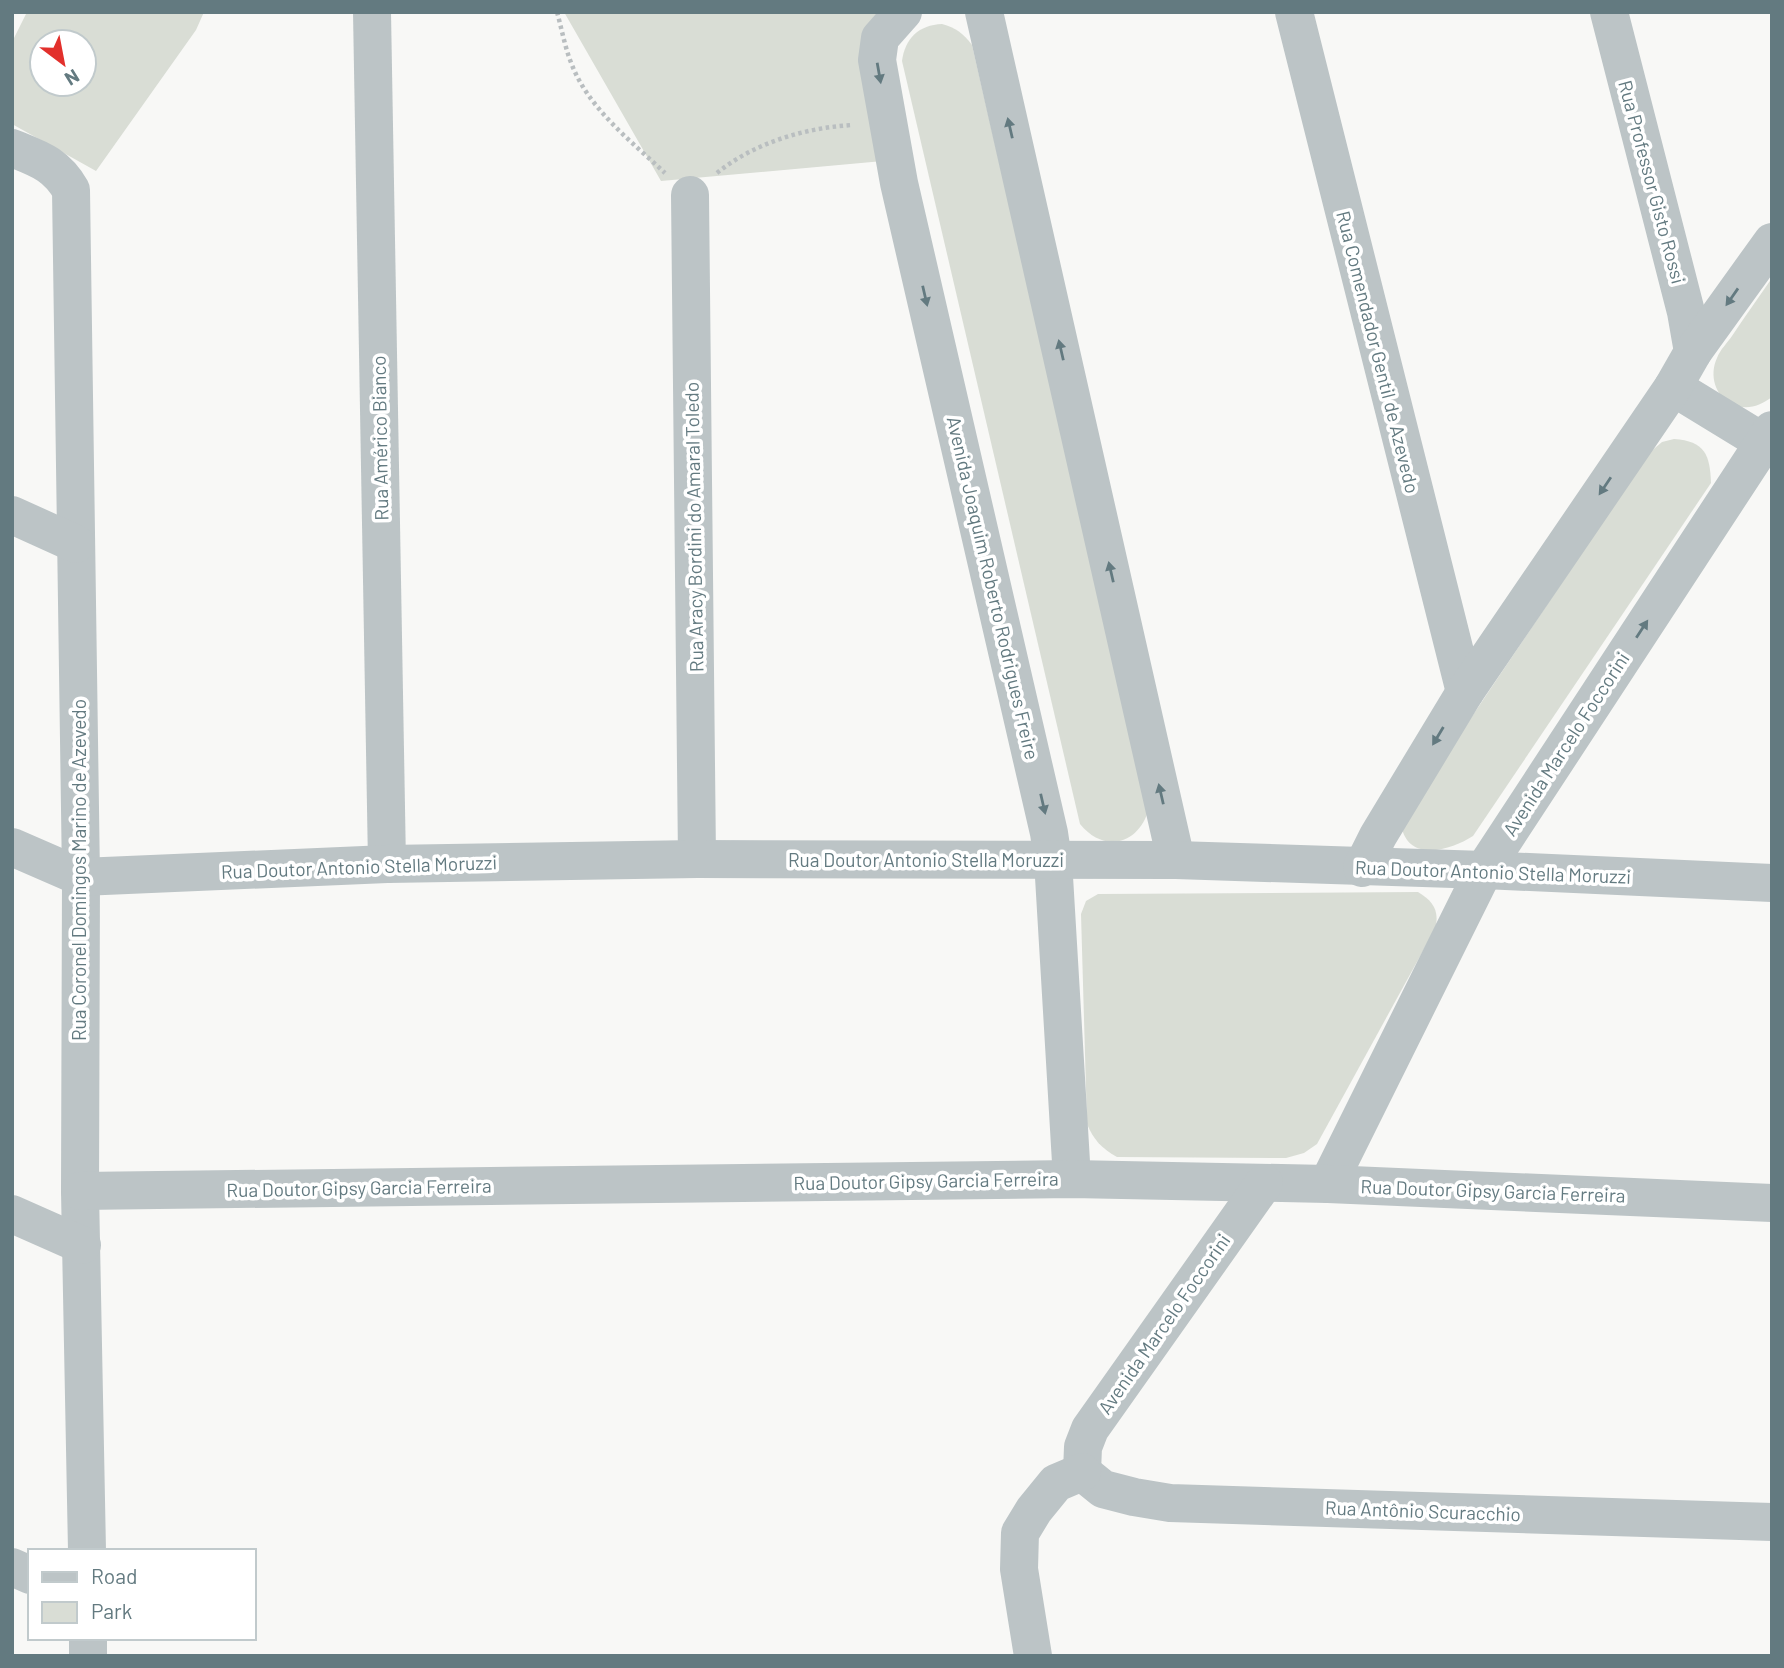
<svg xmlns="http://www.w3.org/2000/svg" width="1784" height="1668" font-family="Barlow,sans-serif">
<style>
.green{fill:#d9ddd5;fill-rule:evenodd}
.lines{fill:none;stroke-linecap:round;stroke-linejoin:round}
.path{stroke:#b9bec0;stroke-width:4.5;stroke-dasharray:3.5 3.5;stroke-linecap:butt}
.minor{stroke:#bcc4c6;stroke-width:38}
.oneway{fill:#637a80}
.labels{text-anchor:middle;stroke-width:7;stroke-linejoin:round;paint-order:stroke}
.street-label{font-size:19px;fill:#637a80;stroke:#fff}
</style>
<rect width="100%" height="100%" fill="#f8f8f6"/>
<!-- green -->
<g class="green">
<path d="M 27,12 L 204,12 L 196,30 L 96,171 L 12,124 L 12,42 ZM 42,42 L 84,42 L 84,84 L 42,84 Z"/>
<path d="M 564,12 L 882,12 L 863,31 L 883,161 L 661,181 Z"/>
<path d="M 942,24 C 956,28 963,33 972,45 L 1149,808 C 1140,844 1104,854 1080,824 L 902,61 C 905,38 919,25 942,24 Z"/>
<path d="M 1772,278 L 1772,397 C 1759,406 1747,411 1732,404 C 1715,396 1709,375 1717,358 C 1720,350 1727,343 1732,336 C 1745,316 1759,297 1772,278 Z"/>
<path d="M 1674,439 C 1705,441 1710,455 1711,483 L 1473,836 C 1453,849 1411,863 1402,829 L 1405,816 L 1649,453 L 1662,442 Z"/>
<path d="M 1418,892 C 1433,901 1440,911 1435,929 L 1317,1144 L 1304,1153 L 1286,1158 L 1117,1157 C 1101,1148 1094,1140 1087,1124 L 1081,914 L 1086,901 L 1098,894 Z"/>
</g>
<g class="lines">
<!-- path -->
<g class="path">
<path d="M 557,12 C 562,30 565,48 572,65 C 589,109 632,142 665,173"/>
<path d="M 717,173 C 754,143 804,128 852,125"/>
</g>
<!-- minor -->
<g class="minor">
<path d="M 372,12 L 387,864"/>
<path d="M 903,12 L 880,38 L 877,60 L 899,183 L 1049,833 L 1053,860 L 1072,1179"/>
<path d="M 984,12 L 1176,860"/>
<path d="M 1294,12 L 1465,692"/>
<path d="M 1609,12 L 1686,312 L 1693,352"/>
<path d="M 12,148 C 39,159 56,164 71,190 L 81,877 L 80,1191 L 87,1551"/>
<path d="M 690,195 L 697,859"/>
<path d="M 1673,387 L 1763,442"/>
<path d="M 12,515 L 76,544"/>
<path d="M 12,847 L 81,877 L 387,864 L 697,859 L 1176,860 L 1484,870 L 1772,883"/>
<path d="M 1362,868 L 1378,836 L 1465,692 L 1673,387 L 1693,352 L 1772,242"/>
<path d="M 1328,1184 L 1484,870 L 1772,430"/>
<path d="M 80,1191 L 1072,1179 L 1328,1184 L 1772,1203"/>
<path d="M 12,1214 L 82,1245"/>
<path d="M 1082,1472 L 1103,1489 L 1134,1497 L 1170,1503 L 1772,1522"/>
<path d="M 1082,1472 L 1083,1447 L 1090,1429 L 1264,1183"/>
<path d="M 12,1567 L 30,1575"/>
<path d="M 88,1638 L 88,1656"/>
<path d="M 1033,1656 L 1019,1569 L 1020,1533 L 1034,1510 L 1056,1483 L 1082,1472"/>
</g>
</g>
<!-- one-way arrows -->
<defs><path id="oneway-solid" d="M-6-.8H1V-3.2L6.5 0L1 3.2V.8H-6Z" transform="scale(1.75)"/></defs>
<g class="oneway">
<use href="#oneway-solid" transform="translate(879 73) rotate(80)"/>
<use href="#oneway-solid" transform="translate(1010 128) rotate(-103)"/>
<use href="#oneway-solid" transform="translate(925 296) rotate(77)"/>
<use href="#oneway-solid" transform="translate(1732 297) rotate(125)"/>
<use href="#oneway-solid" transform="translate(1061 350) rotate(-103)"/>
<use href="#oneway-solid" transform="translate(1605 486) rotate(124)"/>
<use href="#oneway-solid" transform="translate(1111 572) rotate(-103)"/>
<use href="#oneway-solid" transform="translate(1642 629) rotate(-57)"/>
<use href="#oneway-solid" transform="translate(1438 736) rotate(121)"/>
<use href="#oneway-solid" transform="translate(1161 794) rotate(-103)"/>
<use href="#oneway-solid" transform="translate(1043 804) rotate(77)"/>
</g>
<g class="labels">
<!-- street labels -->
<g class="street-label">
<text transform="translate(1652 182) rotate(75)" y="7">Rua Professor Gisto Rossi</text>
<text transform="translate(1378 352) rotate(76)" y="7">Rua Comendador Gentil de Azevedo</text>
<text transform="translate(380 438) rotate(-91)" y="7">Rua Américo Bianco</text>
<text transform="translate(694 527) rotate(-91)" y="7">Rua Aracy Bordini do Amaral Toledo</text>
<text transform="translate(993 588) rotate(77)" y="7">Avenida Joaquim Roberto Rodrigues Freire</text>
<text transform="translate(1566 744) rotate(-57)" y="7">Avenida Marcelo Foccorini</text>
<text x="926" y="867">Rua Doutor Antonio Stella Moruzzi</text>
<text transform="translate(359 867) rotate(-2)" y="7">Rua Doutor Antonio Stella Moruzzi</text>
<text transform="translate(79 870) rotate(-90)" y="7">Rua Coronel Domingos Marino de Azevedo</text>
<text transform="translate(1493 872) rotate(2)" y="7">Rua Doutor Antonio Stella Moruzzi</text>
<text transform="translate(926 1181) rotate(-1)" y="7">Rua Doutor Gipsy Garcia Ferreira</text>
<text transform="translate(359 1188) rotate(-1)" y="7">Rua Doutor Gipsy Garcia Ferreira</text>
<text transform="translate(1493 1191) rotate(2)" y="7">Rua Doutor Gipsy Garcia Ferreira</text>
<text transform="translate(1164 1324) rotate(-55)" y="7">Avenida Marcelo Foccorini</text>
<text transform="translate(1423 1511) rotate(2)" y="7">Rua Antônio Scuracchio</text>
</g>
</g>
<!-- border -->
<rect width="1784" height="1668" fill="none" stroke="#637a80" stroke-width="28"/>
<!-- legend -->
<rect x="28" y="1549" width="228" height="91" fill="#ffffff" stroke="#c1cacc" stroke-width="2"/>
<rect x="42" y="1572" width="35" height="10" fill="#bcc4c6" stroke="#c1cacc" stroke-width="2"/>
<text x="91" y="1584" font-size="21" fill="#637a80">Road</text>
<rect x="42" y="1602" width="35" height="21" fill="#d9ddd5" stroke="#c1cacc" stroke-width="2"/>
<text x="91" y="1619" font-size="21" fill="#637a80">Park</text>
<!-- north arrow -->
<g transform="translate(63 63) rotate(148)"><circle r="33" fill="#ffffff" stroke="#c1cacc" stroke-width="2"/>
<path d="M0-5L12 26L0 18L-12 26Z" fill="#e2302c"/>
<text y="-10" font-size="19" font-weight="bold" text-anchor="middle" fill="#637a80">N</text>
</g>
</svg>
